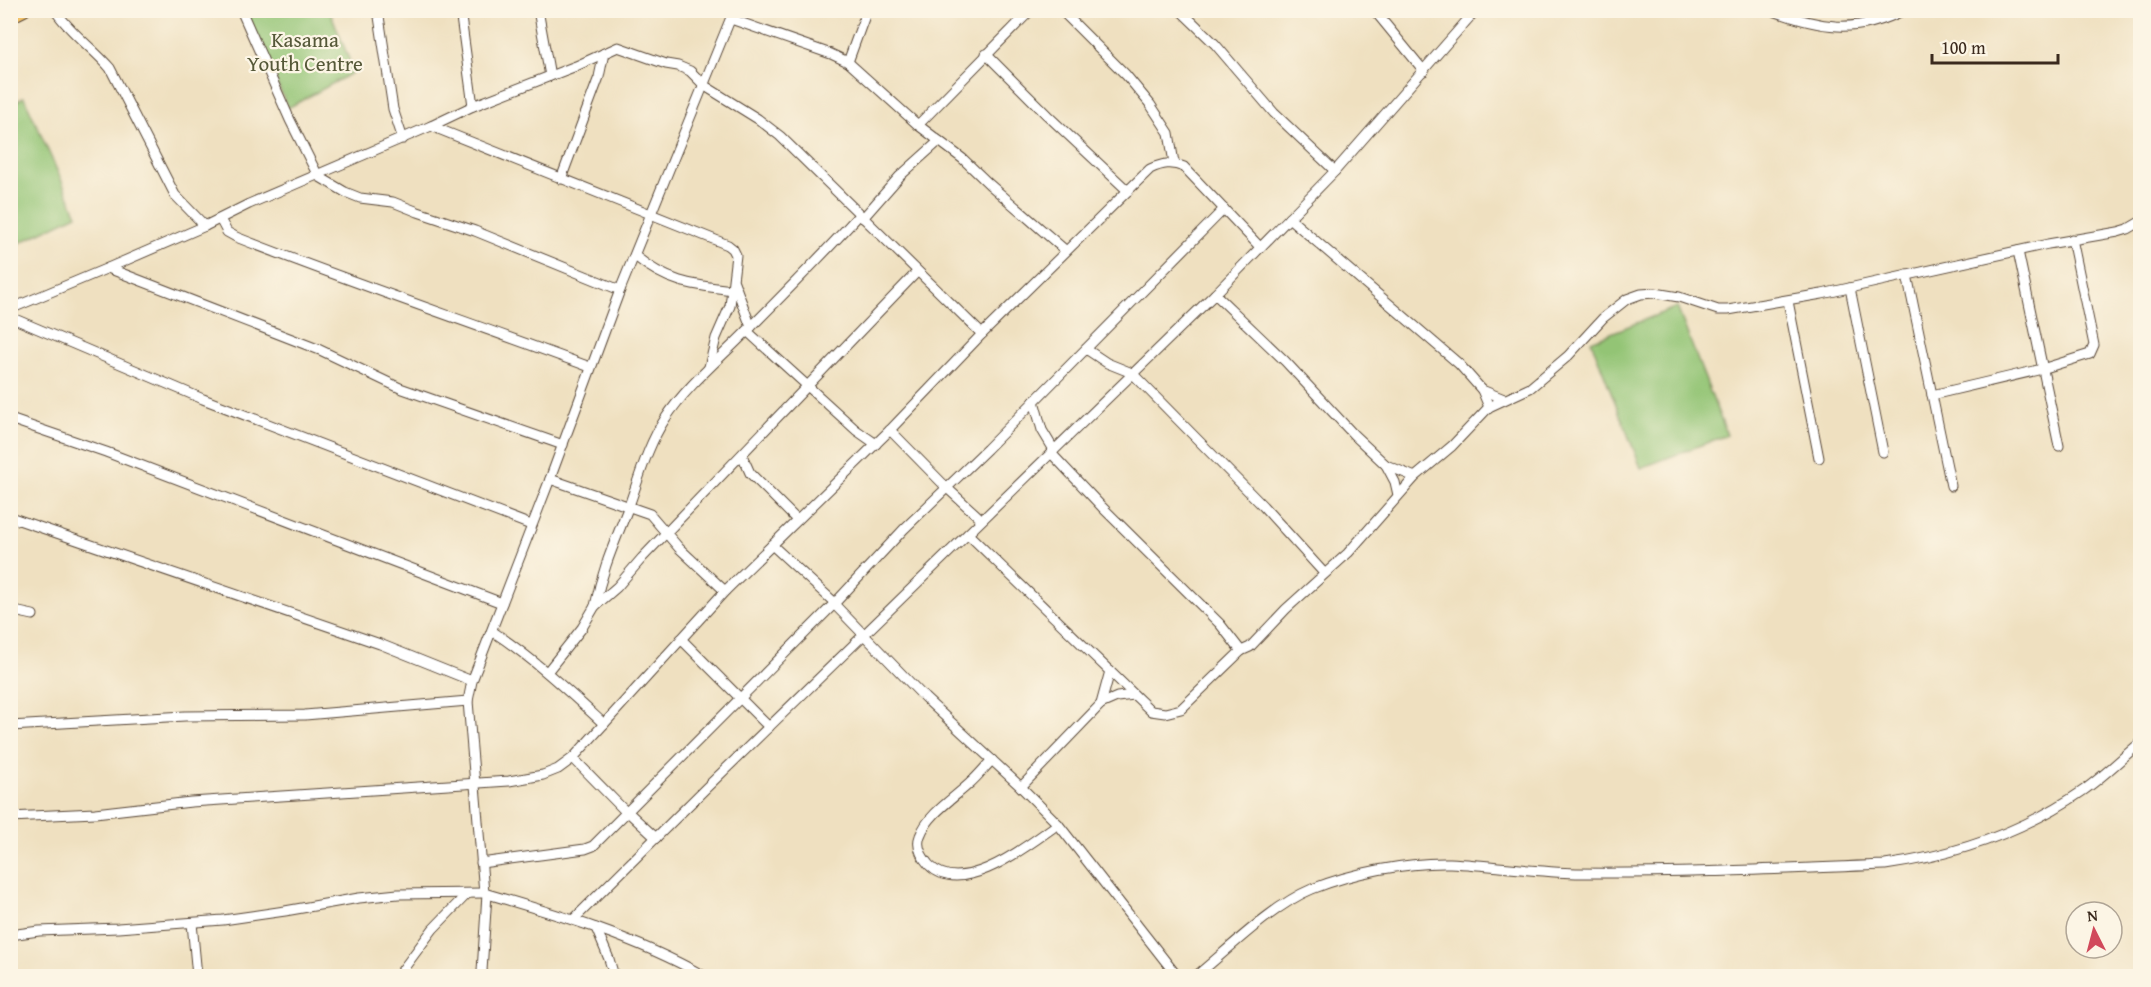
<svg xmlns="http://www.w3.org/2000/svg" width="2151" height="987" font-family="'Gentium Book Plus',serif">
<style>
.green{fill:#93c474;stroke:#677749;stroke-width:1.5}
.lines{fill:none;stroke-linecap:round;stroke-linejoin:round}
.minor-casing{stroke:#564536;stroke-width:11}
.major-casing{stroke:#564536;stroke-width:14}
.minor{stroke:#fff;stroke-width:9}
.major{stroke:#f3c26a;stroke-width:12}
.labels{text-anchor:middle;stroke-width:4.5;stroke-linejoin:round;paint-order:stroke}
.park-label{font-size:21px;fill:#555838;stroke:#fcf5e5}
</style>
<rect width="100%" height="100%" fill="#fcf5e5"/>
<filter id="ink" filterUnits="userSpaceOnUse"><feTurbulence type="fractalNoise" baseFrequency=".0167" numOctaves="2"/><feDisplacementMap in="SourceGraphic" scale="12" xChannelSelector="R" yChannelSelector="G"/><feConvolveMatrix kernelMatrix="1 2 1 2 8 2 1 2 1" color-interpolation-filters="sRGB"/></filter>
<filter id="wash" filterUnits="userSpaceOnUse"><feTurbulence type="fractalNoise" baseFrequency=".008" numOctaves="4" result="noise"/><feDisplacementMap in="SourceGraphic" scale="24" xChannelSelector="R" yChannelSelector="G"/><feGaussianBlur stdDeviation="1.35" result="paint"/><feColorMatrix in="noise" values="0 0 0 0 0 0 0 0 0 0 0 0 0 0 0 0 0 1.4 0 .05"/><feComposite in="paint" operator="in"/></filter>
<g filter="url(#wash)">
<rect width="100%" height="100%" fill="#efe0c0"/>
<!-- green -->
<g class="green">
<path d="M 244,11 L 330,11 L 354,72 L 288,108 Z"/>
<path d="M 24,97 L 77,215 L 11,247 L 11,104 Z"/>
<path d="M 1677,307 L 1727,435 L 1641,468 L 1591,341 Z"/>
</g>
</g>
<g filter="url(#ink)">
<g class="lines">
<!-- minor casing -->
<g class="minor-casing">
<g id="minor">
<path d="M 55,10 C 70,33 93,48 110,68 L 175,195 L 205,226"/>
<path d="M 241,10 L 290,120 L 318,176 L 345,192 L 360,198 L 393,202 L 418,212 L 475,231 L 620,290"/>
<path d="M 378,10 L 393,109 L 403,139"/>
<path d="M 460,10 L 473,106"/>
<path d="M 538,10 L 550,76"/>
<path d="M 1061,10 L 1126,75 L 1150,104 L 1169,133 L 1174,163"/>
<path d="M 1180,10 L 1215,44 L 1274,113 L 1335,171"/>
<path d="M 1374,10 L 1424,71"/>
<path d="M 1771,10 C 1819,28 1856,35 1904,10"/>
<path d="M 731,19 L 831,54 L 848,62 L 918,125 L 963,159 L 989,184 L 1066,251"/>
<path d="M 986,54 L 1047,115 L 1128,191"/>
<path d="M 848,62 L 867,10"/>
<path d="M 918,125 L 1031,10"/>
<path d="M 431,126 L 473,106 L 576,66 L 618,47 L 666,64 L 678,66 L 690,71 L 705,86 L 758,119 L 780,136 L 982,334"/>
<path d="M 561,179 L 599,77 L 604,53"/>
<path d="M 863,218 L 900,176 L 939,141"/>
<path d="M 1289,218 L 1459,364 L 1482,390 L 1489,407"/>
<path d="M 220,219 L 227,232 L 236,237 C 353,283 472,323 590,367"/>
<path d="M 2018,251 L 2059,446"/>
<path d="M 635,256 C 668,283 692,285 733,290"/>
<path d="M 108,268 L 320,350 L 400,388 L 563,445"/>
<path d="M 1907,275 L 1951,486"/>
<path d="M 734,282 L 751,327"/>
<path d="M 1850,288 L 1883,452"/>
<path d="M 1215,294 L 1285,361 L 1354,435 L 1386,465 L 1395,482 L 1398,495"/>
<path d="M 1788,301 L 1819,458"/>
<path d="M 10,309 L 108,268 L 205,226 L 249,204 L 431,126 L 728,245 L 733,249 L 736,255 L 730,306 L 716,338 L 709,367"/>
<path d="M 10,317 L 203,399 L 531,525"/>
<path d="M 747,331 L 856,430 L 876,444"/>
<path d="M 1086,349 L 1107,363 L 1132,373 L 1263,506 L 1324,573"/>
<path d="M 1482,390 L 1504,399"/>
<path d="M 1932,395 L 2042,369 L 2090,354 L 2094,345 L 2072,239"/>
<path d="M 1034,401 L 1042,430 L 1054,450"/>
<path d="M 10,419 L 106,452 L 502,603"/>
<path d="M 890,430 L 947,488 L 981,519"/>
<path d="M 742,455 L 750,473 L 797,520"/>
<path d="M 1386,465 L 1415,477"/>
<path d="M 550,479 L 650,514 L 679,548 L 725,591"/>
<path d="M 10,517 L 380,644 L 472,681"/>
<path d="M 968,534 L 1151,711 L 1165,713 L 1181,709 L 1241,651 L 1220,624 L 1102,507 L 1051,453"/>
<path d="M 772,545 L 835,603"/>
<path d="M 834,604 L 925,698 L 1021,787 L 1058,824 L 1177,976"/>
<path d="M 595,606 C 603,566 616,540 630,503 C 640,475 648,445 665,419 C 686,387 715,363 742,336 C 782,296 821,257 859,215"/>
<path d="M 10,610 L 33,615"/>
<path d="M 492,631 C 533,658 568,691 604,724"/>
<path d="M 681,639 L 769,727"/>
<path d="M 1241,651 L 1250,647 L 1286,609 L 1348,553 L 1415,477 L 1452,446 L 1489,407 L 1530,388 L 1568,356 L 1603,318 L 1627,299 L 1641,294 L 1655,293 L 1679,297 L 1718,310 L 1728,310 L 1822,294 L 2048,244 L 2118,232 L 2128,229 L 2140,222"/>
<path d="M 547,672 L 582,628 L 595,606 L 617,587 L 642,558 L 917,272"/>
<path d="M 1101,704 L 1110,671"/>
<path d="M 10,726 L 185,716 L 305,715 L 468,701"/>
<path d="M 573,758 L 627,813"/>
<path d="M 992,760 C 985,767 978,776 970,783 C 954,798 928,814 920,836 C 916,846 922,857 929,865 C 962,899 1028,845 1058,824"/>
<path d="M 1021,787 L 1101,704 L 1117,697 L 1134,695"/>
<path d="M 628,812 L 656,838"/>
<path d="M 10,817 L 95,813 L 191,802 L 509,781 L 543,775 L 558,769 L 573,758 L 725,591 L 890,430 L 982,334 L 1150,169 C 1163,163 1171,162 1184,167 L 1260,247"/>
<path d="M 481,863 L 585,849 L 593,846 L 834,604 L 904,529 L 987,449 L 1224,209"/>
<path d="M 574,919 L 706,788 L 1215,294 L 1335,171 L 1476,10"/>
<path d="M 192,923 L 197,976"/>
<path d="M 596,928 L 609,959 L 614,976"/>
<path d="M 10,935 L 39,931 L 118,928 L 223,920 L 285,911 L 359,898 L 398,894 L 484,893"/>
<path d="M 398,976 L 433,929 L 467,894"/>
<path d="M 485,976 L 482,971 L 487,894"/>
<path d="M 704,976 C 635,937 560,915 484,893 L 468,701 L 472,681 L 550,479 L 620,290 L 734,10"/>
<path d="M 1196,976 C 1229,949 1273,905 1312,889 C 1352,873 1406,862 1450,863 C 1492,865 1534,872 1576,873 C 1679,874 1783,869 1885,865 C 1957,855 2025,831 2084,790 C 2104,776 2122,758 2140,743"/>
</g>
</g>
<!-- major casing -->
<g class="major-casing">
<path id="major" d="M 10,17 L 24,10"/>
</g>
<!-- minor -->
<use href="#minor" class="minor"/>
<!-- major -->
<use href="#major" class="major"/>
</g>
</g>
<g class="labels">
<!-- park labels -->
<g class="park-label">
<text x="305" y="47">Kasama<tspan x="305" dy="24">Youth Centre</tspan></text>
</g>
</g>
<!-- margin -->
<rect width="2151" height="987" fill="none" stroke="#fcf5e5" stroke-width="36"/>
<!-- north arrow -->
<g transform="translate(2094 930) rotate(354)"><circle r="28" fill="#fcf5e5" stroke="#afa495" stroke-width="1.5"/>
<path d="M0-4.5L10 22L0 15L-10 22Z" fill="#d1495b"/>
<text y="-9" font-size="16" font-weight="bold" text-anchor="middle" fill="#3b2a1e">N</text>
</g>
<!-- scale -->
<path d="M1932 54v9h126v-9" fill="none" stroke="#3b2a1e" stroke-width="3"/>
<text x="1941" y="54" font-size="18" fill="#3b2a1e" stroke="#fcf5e5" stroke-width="4.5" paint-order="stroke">100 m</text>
</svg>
